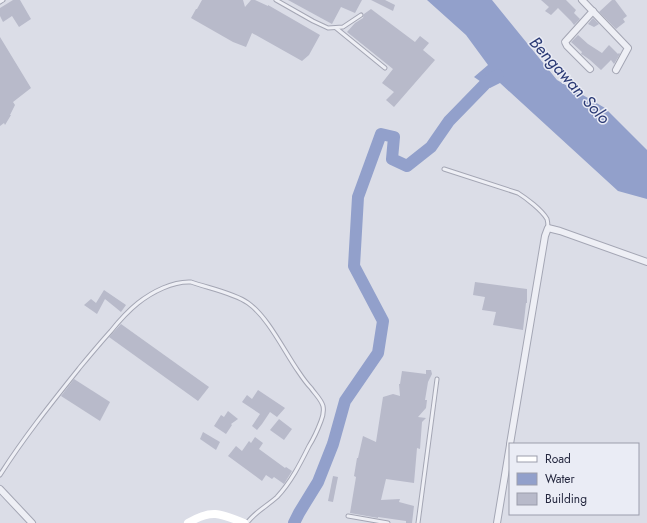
<svg xmlns="http://www.w3.org/2000/svg" width="647" height="523" font-family="Jost,sans-serif">
<style>
.water{fill:#92a0cb}
.lines{fill:none;stroke-linecap:round;stroke-linejoin:round}
.river{stroke:#92a0cb;stroke-width:12}
.building{fill:#b8baca}
.lane-casing{stroke:#a4a6b4;stroke-width:5}
.street-casing{stroke:#a4a6b4;stroke-width:8}
.lane{stroke:#eeeff5;stroke-width:3}
.street{stroke:#eeeff5;stroke-width:6}
.secondary{stroke:#fff;stroke-width:8}
.labels{text-anchor:middle;stroke-width:3;stroke-linejoin:round;paint-order:stroke}
.water-label{font-size:17px;font-style:italic;fill:#2b3a75;stroke:#eaecf5}
</style>
<rect width="100%" height="100%" fill="#dbdde7"/>
<!-- water -->
<path class="water" d="M 427,0 L 492,0 L 557,80 L 605,108 L 647,150 L 647,199 L 618,191 L 500,83 L 490,88 L 474,77 L 488,65 L 466,35 Z"/>
<g class="lines">
<!-- river -->
<path class="river" d="M 294,523 L 299,513 L 318,482 L 333,444 L 345,401 L 378,353 L 383,321 L 354,266 L 358,197 L 381,134 L 394,137 L 392,159 L 407,166 L 431,147 L 449,121 L 487,82 L 498,75"/>
</g>
<!-- building -->
<g class="building">
<path d="M 13,0 L 20,0 L 31,19 L 19,27 L 12,16 L 3,22 L 0,16 L 0,8 Z"/>
<path d="M 202,0 L 243,0 L 245,7 L 251,0 L 255,0 L 268,6 L 268,5 L 320,35 L 309,55 L 302,61 L 252,33 L 246,47 L 233,42 L 191,18 L 196,9 L 197,9 Z"/>
<path d="M 288,0 L 362,0 L 355,13 L 341,7 L 332,24 Z"/>
<path d="M 371,0 L 385,0 L 395,5 L 393,11 Z"/>
<path d="M 541,0 L 566,0 L 576,10 L 574,13 L 580,19 L 574,25 L 571,21 L 558,8 L 551,15 L 545,11 L 549,7 Z"/>
<path d="M 612,0 L 615,0 L 627,16 L 623,19 L 625,22 L 616,29 L 599,12 Z"/>
<path d="M 371,9 L 415,42 L 420,36 L 429,43 L 423,50 L 435,60 L 394,107 L 386,100 L 394,92 L 382,83 L 393,69 L 347,32 L 355,23 L 363,18 L 364,14 Z"/>
<path d="M 593,18 L 599,24 L 594,27 L 588,24 Z"/>
<path d="M 578,35 L 588,44 L 602,53 L 609,45 L 618,54 L 619,53 L 620,54 L 614,64 L 611,60 L 601,70 L 590,60 L 583,55 L 581,54 L 582,52 L 571,42 Z"/>
<path d="M 0,37 L 31,88 L 13,102 L 15,105 L 10,115 L 11,115 L 5,125 L 4,123 L 0,126 Z"/>
<path d="M 475,282 L 527,289 L 527,303 L 526,303 L 523,330 L 493,325 L 496,312 L 482,310 L 485,297 L 473,295 Z"/>
<path d="M 104,290 L 126,305 L 121,312 L 105,299 L 97,314 L 84,305 L 91,299 L 96,303 Z"/>
<path d="M 121,324 L 209,387 L 198,401 L 109,337 Z"/>
<path d="M 426,370 L 431,370 L 432,374 L 428,382 L 425,400 L 427,400 L 426,408 L 418,417 L 426,418 L 422,422 L 420,449 L 417,448 L 414,483 L 386,479 L 381,500 L 400,499 L 399,502 L 414,506 L 412,523 L 406,523 L 406,521 L 378,517 L 378,518 L 350,513 L 356,477 L 354,476 L 357,458 L 358,458 L 363,436 L 376,442 L 383,397 L 393,394 L 400,396 L 399,384 L 400,384 L 402,371 L 426,374 Z"/>
<path d="M 74,379 L 110,402 L 100,421 L 61,396 Z"/>
<path d="M 258,390 L 285,408 L 277,417 L 270,412 L 262,424 L 257,430 L 252,426 L 260,414 L 242,402 L 247,395 L 252,399 Z"/>
<path d="M 228,411 L 238,419 L 231,424 L 232,425 L 226,434 L 214,426 L 221,415 L 224,417 Z"/>
<path d="M 279,419 L 292,429 L 284,440 L 270,430 Z"/>
<path d="M 203,432 L 220,442 L 216,450 L 200,439 Z"/>
<path d="M 255,437 L 263,443 L 259,449 L 285,468 L 286,467 L 292,471 L 284,484 L 274,477 L 272,479 L 266,475 L 262,481 L 228,456 L 236,446 L 242,451 L 249,441 L 251,443 Z"/>
<path d="M 333,476 L 338,477 L 333,502 L 328,501 Z"/>
</g>
<g class="lines">
<!-- lane casing -->
<g class="lane-casing">
<g id="lane">
<path d="M 276,0 L 313,21 L 328,28 L 343,27 L 361,15"/>
<path d="M 0,2 L 3,0"/>
<path d="M 336,28 L 385,68"/>
<path d="M 444,169 L 518,193 C 526,198 542,210 547,219 C 548,222 548,225 548,228"/>
<path d="M 0,475 C 24,437 53,401 81,366 C 91,354 101,342 111,331 C 119,321 128,311 138,303 C 152,292 173,281 191,282 C 208,288 234,293 248,303 C 268,317 284,351 298,371 C 302,377 306,383 311,388 C 315,394 321,399 323,406 C 324,411 323,416 321,421 C 318,429 314,438 309,446 C 300,464 291,482 277,497 C 267,506 255,512 247,523"/>
<path d="M 348,516 L 388,523"/>
<path d="M 418,523 L 437,379"/>
</g>
</g>
<!-- street casing -->
<g class="street-casing">
<g id="street">
<path d="M 582,0 L 628,48 L 616,70"/>
<path d="M 590,69 L 567,46 L 565,42 L 593,11"/>
<path d="M 510,444 L 545,236 L 548,228 L 560,231 L 647,262"/>
<path d="M 0,489 L 32,523"/>
<path d="M 497,523 L 510,445"/>
</g>
</g>
<!-- lane -->
<use href="#lane" class="lane"/>
<!-- street -->
<use href="#street" class="street"/>
<!-- secondary -->
<path class="secondary" d="M 188,523 C 211,509 220,513 244,523"/>
</g>
<g class="labels">
<!-- water labels -->
<g class="water-label">
<text transform="translate(570 80) rotate(48)" y="6">Bengawan Solo</text>
</g>
</g>
<!-- legend -->
<rect x="509" y="443" width="130" height="72" fill="#eaecf5" stroke="#9b9dac"/>
<rect x="517" y="456" width="20" height="6" fill="#ffffff" stroke="#9b9dac"/>
<text x="545" y="463" font-size="12" fill="#24273e">Road</text>
<rect x="517" y="473" width="20" height="12" fill="#92a0cb" stroke="#9b9dac"/>
<text x="545" y="483" font-size="12" fill="#24273e">Water</text>
<rect x="517" y="493" width="20" height="12" fill="#b8baca" stroke="#9b9dac"/>
<text x="545" y="503" font-size="12" fill="#24273e">Building</text>
</svg>
